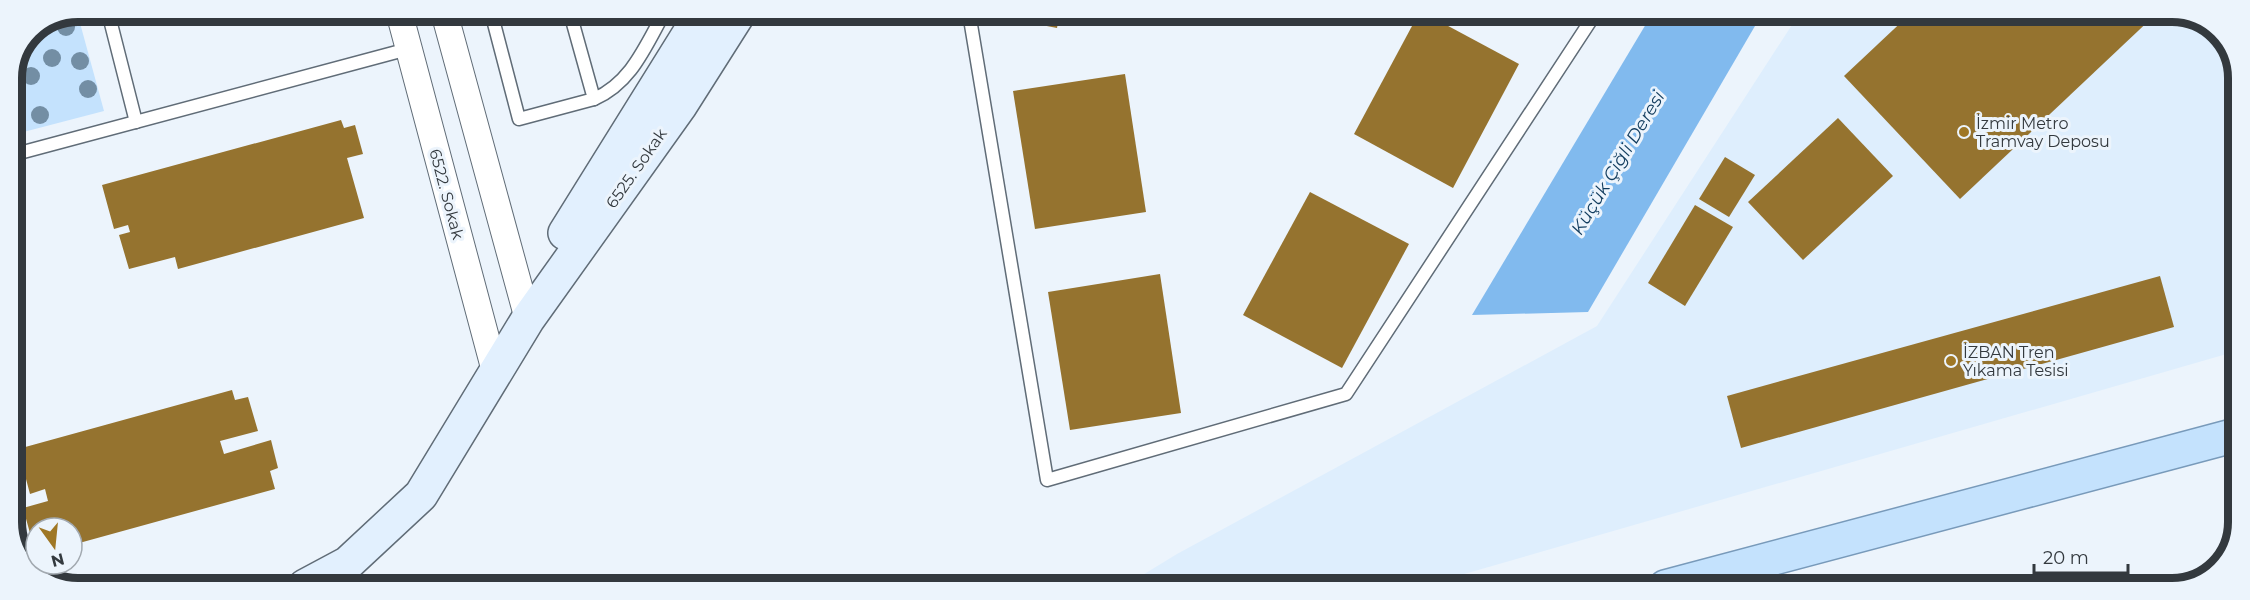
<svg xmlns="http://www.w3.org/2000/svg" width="2250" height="600" font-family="Montserrat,sans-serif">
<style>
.built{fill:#deeefd}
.green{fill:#c4e2fd}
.water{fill:#81baee}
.building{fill:#95732f}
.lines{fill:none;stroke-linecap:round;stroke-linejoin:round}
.lane-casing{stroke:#606c77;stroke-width:15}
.street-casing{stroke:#606c77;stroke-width:28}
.secondary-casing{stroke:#606c77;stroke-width:36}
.primary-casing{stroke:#789aba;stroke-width:36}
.lane{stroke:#fff;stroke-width:12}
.street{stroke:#fff;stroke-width:26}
.secondary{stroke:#e2f0fe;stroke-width:33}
.primary{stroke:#c4e2fd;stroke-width:33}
.tree{fill:#738ea4}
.poi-dot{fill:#9f7725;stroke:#ecf4fc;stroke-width:2}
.labels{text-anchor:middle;stroke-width:6;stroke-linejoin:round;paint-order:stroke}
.poi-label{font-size:16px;fill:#33393e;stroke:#ecf4fc;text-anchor:start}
.street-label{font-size:16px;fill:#33393e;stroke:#ecf4fc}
.water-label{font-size:18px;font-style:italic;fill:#103b5d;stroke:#ecf4fc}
.rim{fill:none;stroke:#33393e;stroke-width:8}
</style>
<rect width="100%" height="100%" fill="#ecf4fc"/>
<!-- built -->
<path class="built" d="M 1799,14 L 2189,14 L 2222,35 L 2238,73 L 2237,351 L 1419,587 L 1123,587 L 1177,554 L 1597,326 Z"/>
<!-- green -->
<path class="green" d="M 77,12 L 104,111 L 12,135 L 12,78 L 32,31 Z"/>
<!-- water -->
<path class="water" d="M 1652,14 L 1762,14 L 1588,312 L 1472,315 Z"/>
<!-- building -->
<g class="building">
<path d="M 992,13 L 1060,13 L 1057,28 L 991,15 Z"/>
<path d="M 1419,13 L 1424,13 L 1519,64 L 1453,188 L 1354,134 Z"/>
<path d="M 1910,14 L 2156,14 L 1960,199 L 1844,76 Z"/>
<path d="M 1125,74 L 1146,212 L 1035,229 L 1013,91 Z"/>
<path d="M 1838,118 L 1893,176 L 1803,260 L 1748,202 Z"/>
<path d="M 341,120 L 344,128 L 355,125 L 363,154 L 347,158 L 364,218 L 178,269 L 175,257 L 129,269 L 119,235 L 130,232 L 128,225 L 114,229 L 102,185 Z"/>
<path d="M 1725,157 L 1755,175 L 1729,217 L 1699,199 Z"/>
<path d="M 1310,192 L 1409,244 L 1342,368 L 1243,315 Z"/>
<path d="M 1695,205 L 1733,227 L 1685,306 L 1648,283 Z"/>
<path d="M 1160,274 L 1181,413 L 1070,430 L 1048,292 Z"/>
<path d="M 2160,276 L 2174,327 L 1741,448 L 1727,396 Z"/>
<path d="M 232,390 L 235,400 L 248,397 L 258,431 L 220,441 L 224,454 L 271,440 L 278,468 L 270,471 L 275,489 L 72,545 L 72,528 L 36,528 L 35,551 L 23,508 L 48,501 L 45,489 L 30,494 L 18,449 Z"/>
</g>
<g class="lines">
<!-- lane casing -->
<g class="lane-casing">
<g id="lane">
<path d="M 108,12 L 136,122"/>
<path d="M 491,12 L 519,119 L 594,99 L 570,13"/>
<path d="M 969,13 L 1047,480 L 1346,394 L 1595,14"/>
<path d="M 594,99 C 631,83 645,47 664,13"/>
<path d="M 12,155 L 408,49"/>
</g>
</g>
<!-- street casing -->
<g class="street-casing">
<g id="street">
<path d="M 399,12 L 496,375"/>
<path d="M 444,12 L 528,319"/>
</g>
</g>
<!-- secondary casing -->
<g class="secondary-casing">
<g id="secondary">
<path d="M 565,233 L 702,13"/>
<path d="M 305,586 L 348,563 L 421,495 L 528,319 L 680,106 L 739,13"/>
</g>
</g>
<!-- primary casing -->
<g class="primary-casing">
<path id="primary" d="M 1665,587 L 2236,435"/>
</g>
<!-- lane -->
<use href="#lane" class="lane"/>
<!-- street -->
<use href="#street" class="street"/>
<!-- secondary -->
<use href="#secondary" class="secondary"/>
<!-- primary -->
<use href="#primary" class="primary"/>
</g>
<!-- trees -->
<g class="tree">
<circle cx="66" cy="27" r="9"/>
<circle cx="52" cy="58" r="9"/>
<circle cx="80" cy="61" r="9"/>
<circle cx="31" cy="76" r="9"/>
<circle cx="88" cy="89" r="9"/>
<circle cx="40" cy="115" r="9"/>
</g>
<!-- markers -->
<g class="poi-dot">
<circle cx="1964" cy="132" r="6"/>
<circle cx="1951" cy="361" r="6"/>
</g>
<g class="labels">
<!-- poi labels -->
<g class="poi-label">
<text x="1976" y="129">İzmir Metro<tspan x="1976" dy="18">Tramvay Deposu</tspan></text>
<text x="1963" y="358">İZBAN Tren<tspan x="1963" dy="18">Yıkama Tesisi</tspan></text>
</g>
<!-- street labels -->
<g class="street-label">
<text transform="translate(636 168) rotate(-55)" y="6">6525. Sokak</text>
<text transform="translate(447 194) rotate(75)" y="6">6522. Sokak</text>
</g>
<!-- water labels -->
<g class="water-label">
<text transform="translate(1618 163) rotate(-59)" y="6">Küçük Çiğli Deresi</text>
</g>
</g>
<!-- crop -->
<path d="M0 0H2250V600H0ZM78 22H2172A56 56 0 0 1 2228 78V522A56 56 0 0 1 2172 578H78A56 56 0 0 1 22 522V78A56 56 0 0 1 78 22Z" fill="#ecf4fc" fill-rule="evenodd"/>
<path class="rim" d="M78 22H2172A56 56 0 0 1 2228 78V522A56 56 0 0 1 2172 578H78A56 56 0 0 1 22 522V78A56 56 0 0 1 78 22Z"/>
<!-- north arrow -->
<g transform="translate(54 546) rotate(165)"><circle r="28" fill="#ecf4fc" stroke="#a2a9b0" stroke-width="1.5"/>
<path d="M0-4.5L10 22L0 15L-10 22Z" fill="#9f7725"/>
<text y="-9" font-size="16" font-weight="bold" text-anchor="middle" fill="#33393e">N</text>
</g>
<!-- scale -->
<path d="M2034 564v9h94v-9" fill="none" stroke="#33393e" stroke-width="3"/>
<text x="2043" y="564" font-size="18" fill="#33393e" stroke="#ecf4fc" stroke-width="4.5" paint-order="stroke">20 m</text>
</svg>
